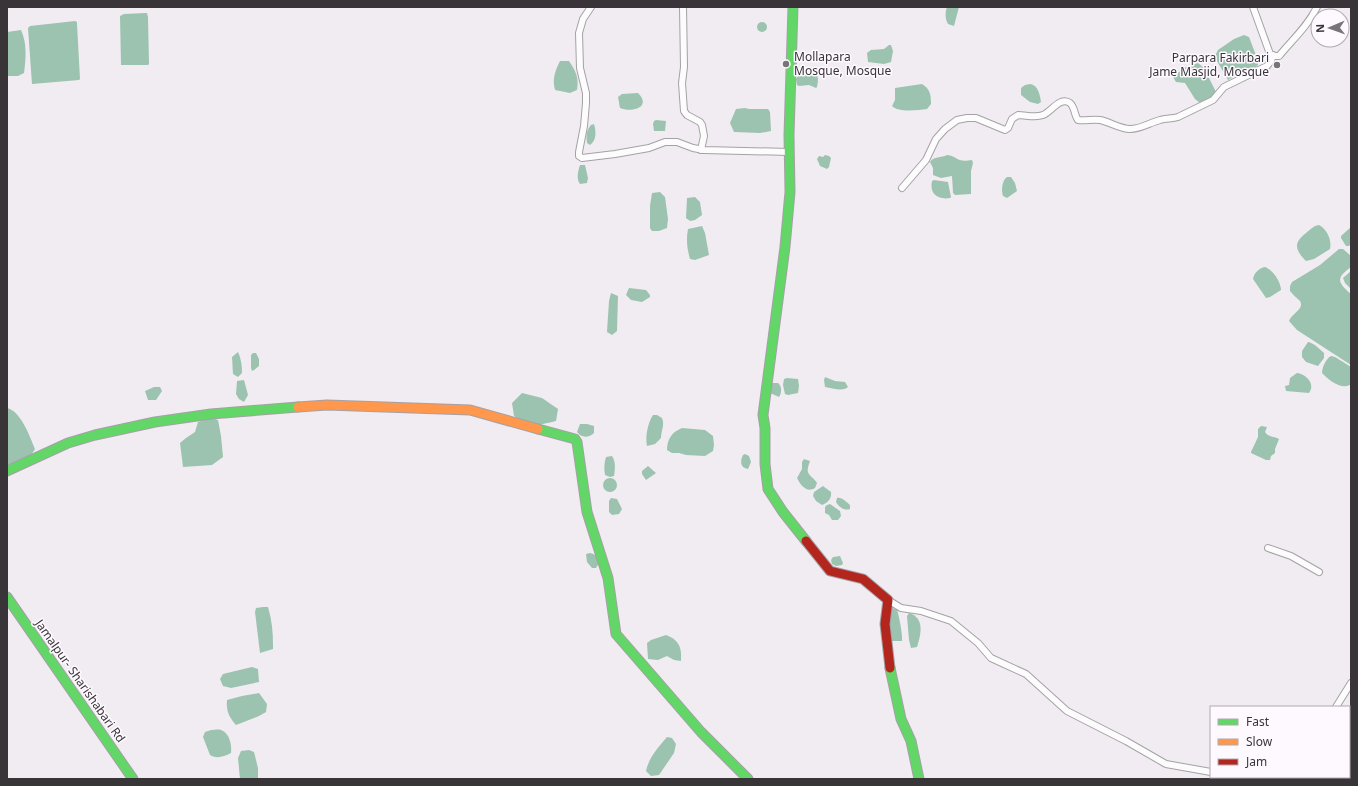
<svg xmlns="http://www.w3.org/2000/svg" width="1358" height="786" font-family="'Noto Sans',sans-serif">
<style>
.water{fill:#9bc3af}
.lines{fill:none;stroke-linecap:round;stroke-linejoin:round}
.street-casing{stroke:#a5a1a5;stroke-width:8}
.fast-casing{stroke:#a5a1a5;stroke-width:11}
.slow-casing{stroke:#a5a1a5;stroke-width:11}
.jam-casing{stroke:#a5a1a5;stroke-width:11}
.street{stroke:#fdfcfd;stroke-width:6}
.fast{stroke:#63d668;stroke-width:9}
.slow{stroke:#ff974d;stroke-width:9}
.jam{stroke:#b3261e;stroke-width:9}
.poi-dot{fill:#797479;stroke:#fef9ff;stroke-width:1.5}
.labels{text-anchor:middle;stroke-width:3;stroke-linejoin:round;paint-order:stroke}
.poi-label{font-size:12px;fill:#383438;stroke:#fef9ff;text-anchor:start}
.street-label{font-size:12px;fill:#383438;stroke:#fef9ff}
</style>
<rect width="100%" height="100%" fill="#f1ecf2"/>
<!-- water -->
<g class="water">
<path d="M 947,7 L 959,7 L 954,26 L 948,24 C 945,19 945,12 947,7 Z"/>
<path d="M 146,13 L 147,13 L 148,17 L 149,64 L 148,65 L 121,65 L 120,16 L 124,14 Z"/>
<path d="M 75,21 L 77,22 L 77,24 L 80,79 L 79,80 L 32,84 L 28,28 L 30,26 Z"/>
<circle cx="762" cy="27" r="5"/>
<path d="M 21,30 C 27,43 26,58 24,73 L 18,76 L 7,76 L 7,32 Z"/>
<path d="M 1244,35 L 1249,37 L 1257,58 L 1258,65 L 1256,67 L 1246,70 L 1228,80 L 1217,61 L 1216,54 L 1218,50 L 1234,39 Z"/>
<path d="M 889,45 L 891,45 L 893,51 L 891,62 L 884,64 L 868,62 L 867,53 L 871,50 L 884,49 Z"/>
<path d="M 560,61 L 569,61 C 576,72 579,77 577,90 L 570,93 L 555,90 C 552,79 555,71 560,61 Z"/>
<path d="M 1198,63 L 1204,68 L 1216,92 L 1214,96 L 1200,103 L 1195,99 L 1185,83 L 1176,82 L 1173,77 L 1184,68 Z"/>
<path d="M 816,74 C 819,78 818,82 817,87 L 816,88 L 809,85 L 799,86 L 797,85 L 796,79 L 798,76 Z"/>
<path d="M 922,84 C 930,89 931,94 931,104 L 927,109 C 918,110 899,113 892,106 L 895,100 L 895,88 Z"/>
<path d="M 1030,84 C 1038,85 1040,95 1041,102 L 1038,104 L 1030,102 L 1021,95 L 1021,88 L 1025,85 Z"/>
<path d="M 638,93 C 652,107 632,113 620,108 L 618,97 L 622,94 Z"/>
<path d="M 745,108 L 749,109 L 768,109 L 770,112 L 771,131 L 760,133 L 734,132 L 730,123 L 736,109 Z"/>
<path d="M 656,120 L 666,121 L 665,131 L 654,131 L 653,124 L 654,121 Z"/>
<path d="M 594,124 C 596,131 597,140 590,145 L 587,143 C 586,136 586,131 591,125 Z"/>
<path d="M 825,155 L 829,156 L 831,158 L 829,167 L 827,169 L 820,166 L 817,159 L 819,156 L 823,157 Z"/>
<path d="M 947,155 C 958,156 956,163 972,160 L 973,163 L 971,171 L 971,194 L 955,195 L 953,193 L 952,176 L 941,178 L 933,175 L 933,168 L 930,162 C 934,156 941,158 947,155 Z"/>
<path d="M 580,165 L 585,165 L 588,178 L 587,183 L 580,184 C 576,179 578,171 580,165 Z"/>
<path d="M 1007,177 L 1011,177 L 1015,183 L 1017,191 L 1007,198 L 1003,196 C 1001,191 1002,180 1007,177 Z"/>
<path d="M 934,180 L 948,182 L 951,197 L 950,198 C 938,200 929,194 932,181 Z"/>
<path d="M 660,192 L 665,197 L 668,219 L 667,228 L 659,231 L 652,231 L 650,228 L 650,206 L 652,193 Z"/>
<path d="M 695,197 L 700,202 L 702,215 L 695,220 L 690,221 L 686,218 L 687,198 Z"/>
<path d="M 1319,225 C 1327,229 1332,240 1330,249 L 1314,259 L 1306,261 C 1295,250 1293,243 1306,233 C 1311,229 1313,226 1319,225 Z"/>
<path d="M 702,226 L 705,233 L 709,255 L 695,260 L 690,259 C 687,248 686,240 688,229 Z"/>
<path d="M 1351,227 L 1351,245 L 1348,246 L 1346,246 L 1341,238 L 1341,236 Z"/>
<path d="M 1339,249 L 1343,249 L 1351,256 L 1351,267 C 1336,278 1337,282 1351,294 L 1351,365 L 1297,330 L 1289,321 C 1291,314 1305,309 1300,301 C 1297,298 1293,295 1290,291 L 1290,286 L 1292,282 L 1320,265 Z"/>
<path d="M 1265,267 C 1273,270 1281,282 1281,290 L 1270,297 L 1266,298 L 1264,295 L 1253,279 C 1254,273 1259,268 1265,267 Z"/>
<path d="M 1351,271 L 1351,289 L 1345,283 L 1343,278 Z"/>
<path d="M 629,288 L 646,290 L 650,295 L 650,297 L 642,302 L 631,300 L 626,295 Z"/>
<path d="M 611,293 L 618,296 L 617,331 L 612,335 L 607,332 L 609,301 Z"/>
<path d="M 1309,342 L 1315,345 L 1324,353 L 1324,358 L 1318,366 L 1306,362 L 1302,357 L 1302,351 L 1308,342 Z"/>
<path d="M 238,352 C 241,358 242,366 242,373 L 238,377 L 233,374 L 232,357 Z"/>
<path d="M 253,353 L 256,353 L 259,359 L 259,366 L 254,370 L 252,371 L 251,368 L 251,355 Z"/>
<path d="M 1331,356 L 1335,357 L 1351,367 L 1351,384 C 1343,391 1328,380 1322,373 C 1322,367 1326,359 1331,356 Z"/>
<path d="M 1297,373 C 1306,374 1316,384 1309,393 L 1286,391 L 1285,386 L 1289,385 L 1290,378 Z"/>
<path d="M 825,377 L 835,381 L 845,382 L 848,387 C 842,392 833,388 825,387 L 824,380 Z"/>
<path d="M 787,378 L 798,379 L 799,386 L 798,393 L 788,395 L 785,394 L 783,385 L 784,379 Z"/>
<path d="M 244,380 L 248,395 L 244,402 L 239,399 L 236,394 L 237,381 Z"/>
<path d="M 772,383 L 778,383 C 782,386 782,393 779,397 L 770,393 L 771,385 Z"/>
<path d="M 154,387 L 160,387 L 162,391 L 156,400 L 148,400 L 145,391 Z"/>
<path d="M 522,393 L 542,398 L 558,409 L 556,421 C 536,426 532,427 514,416 L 512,403 Z"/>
<path d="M 7,408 C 21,411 30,437 35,449 L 30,457 L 7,469 Z"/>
<path d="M 653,415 L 657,415 L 662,418 C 665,425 661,431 661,438 L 655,444 L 647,446 C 645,437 648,422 653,415 Z"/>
<path d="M 211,418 L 218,420 L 221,436 L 223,457 L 212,465 L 183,467 L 180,443 L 186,438 L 195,432 L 198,422 Z"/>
<path d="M 580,424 L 587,424 L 594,426 L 594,433 C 589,438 581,438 577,432 Z"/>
<path d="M 1261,426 L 1267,427 L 1265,432 C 1269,438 1275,436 1279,439 L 1275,449 L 1275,453 L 1271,456 L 1270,460 L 1266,460 L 1251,453 L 1251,452 L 1258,437 L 1258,429 Z"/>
<path d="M 682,428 L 705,430 L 713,436 L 714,445 L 713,451 L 705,456 L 686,455 L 679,453 L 672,453 L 667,450 C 667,439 672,432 682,428 Z"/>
<path d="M 745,454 L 749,456 L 751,462 L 748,469 C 740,468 740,461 743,455 Z"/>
<path d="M 612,456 C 616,462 615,469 614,476 L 610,477 L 605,475 C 604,469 604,463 606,457 Z"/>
<path d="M 804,459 L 810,461 C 809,464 807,469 808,472 C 809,476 815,479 817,483 L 815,488 C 807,493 801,486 797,478 L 802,469 L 802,462 Z"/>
<path d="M 648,466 L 656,473 L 646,480 L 642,474 L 642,471 Z"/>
<circle cx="610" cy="485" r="7"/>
<path d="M 823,486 L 831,492 C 832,498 828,503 822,505 L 816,501 L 813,496 L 814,492 Z"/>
<path d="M 611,498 L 617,499 L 622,509 L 619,514 L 612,515 L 609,512 L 609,501 Z"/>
<path d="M 837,498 C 842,497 846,502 850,505 L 850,509 C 844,511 839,507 836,502 Z"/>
<path d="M 830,504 L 840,511 L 841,516 L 838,520 L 832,520 L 829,515 L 825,513 L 825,507 L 827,505 Z"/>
<path d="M 590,553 C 596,554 598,558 599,563 L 596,568 L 592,568 L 587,562 L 586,554 Z"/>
<path d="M 840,556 L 843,563 L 842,565 L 836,566 L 832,564 L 831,560 L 833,557 Z"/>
<path d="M 263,607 L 268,607 C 272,620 273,633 273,646 L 273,649 L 260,653 L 255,612 L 256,608 Z"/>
<path d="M 892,608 L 897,610 C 899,615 903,636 902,641 L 891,641 C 889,630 886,618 892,608 Z"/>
<path d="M 909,613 C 925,618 921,634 917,647 L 911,648 L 909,640 L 907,616 Z"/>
<path d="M 666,635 C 679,640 682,647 681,661 L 674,660 L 667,656 L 658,660 L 648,659 L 647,643 L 651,640 Z"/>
<path d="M 252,667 L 258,669 L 259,682 L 231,688 L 223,686 L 220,679 L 223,674 Z"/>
<path d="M 259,693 L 267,704 L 266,712 L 259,716 L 236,725 C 229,717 226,711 227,700 L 242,696 Z"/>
<path d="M 211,730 C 214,730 219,729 221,730 C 230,733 232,746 231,753 C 223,757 217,759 210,755 L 203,737 L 205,732 Z"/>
<path d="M 667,737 L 672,738 L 676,744 L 674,753 L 659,775 L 651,776 L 646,771 C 649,757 658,748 667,737 Z"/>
<path d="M 249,750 L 254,752 L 258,768 L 258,779 L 240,779 L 238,758 L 241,751 Z"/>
</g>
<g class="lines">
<!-- street casing -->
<g class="street-casing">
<g id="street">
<path d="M 591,7 L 583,19 L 579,33 L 580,68 L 586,93 L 586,103 L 584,126 L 579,152 L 579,156 L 582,158 L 615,154 L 649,148 L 665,142 L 677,142 L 693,148 L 704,150 L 789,152"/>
<path d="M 683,7 L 684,67 L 682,83 L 684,111 L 687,115 L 700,122 L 702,125 L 704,136 L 701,150"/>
<path d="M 1253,7 L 1270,54 L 1275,56 L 1279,56 C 1292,40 1308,26 1317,7"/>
<path d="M 902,188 L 926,160 L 936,139 L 945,129 L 957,120 L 967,118 L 976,118 L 1005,130 L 1008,128 L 1012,119 L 1018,115 C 1026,115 1035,118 1043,115 C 1051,112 1060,96 1070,103 C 1075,107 1074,115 1078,120 C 1085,121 1093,119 1100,120 C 1110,122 1120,129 1130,129 C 1141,129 1149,123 1160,120 C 1166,118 1172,119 1178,117 L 1213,100 L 1224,87 L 1267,66 L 1271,61 L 1273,55"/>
<path d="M 1268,548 L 1291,556 L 1319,572"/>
<path d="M 888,600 L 901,608 L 921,611 L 951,621 L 978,643 L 991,658 L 1026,674 L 1067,711 L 1126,741 L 1166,764 L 1211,772"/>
<path d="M 1336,707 L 1351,683"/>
<path d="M 1242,777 L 1254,779"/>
<path d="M 1303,779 L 1303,777"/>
</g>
</g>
<!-- fast casing -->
<g class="fast-casing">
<g id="fast">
<path d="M 793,7 L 789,135 L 790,192 L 785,247 L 763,415 L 765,428 L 765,464 L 768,489 L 783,512 L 806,541"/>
<path d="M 538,429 L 575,439 L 577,442 L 587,512 L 608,578 L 616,634 L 701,732 L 748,779"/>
<path d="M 7,471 L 68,443 L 95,435 L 155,422 L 211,414 L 298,407"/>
<path d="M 7,597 L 133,779"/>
<path d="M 890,668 L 901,719 L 911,741 L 919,779"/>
</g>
</g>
<!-- slow casing -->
<g class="slow-casing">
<path id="slow" d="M 298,407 L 327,405 L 470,410 L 538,429"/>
</g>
<!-- jam casing -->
<g class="jam-casing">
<path id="jam" d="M 806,541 L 830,571 L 863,579 L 888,600 L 885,624 L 890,668"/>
</g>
<!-- street -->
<use href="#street" class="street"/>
<!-- fast -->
<use href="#fast" class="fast"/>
<!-- slow -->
<use href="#slow" class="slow"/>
<!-- jam -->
<use href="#jam" class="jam"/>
</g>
<!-- markers -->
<g class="poi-dot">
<circle cx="786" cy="64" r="4"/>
<circle cx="1277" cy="65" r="4"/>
</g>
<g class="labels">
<!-- poi labels -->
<g class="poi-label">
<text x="794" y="61">Mollapara<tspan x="794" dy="14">Mosque, Mosque</tspan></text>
<text x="1269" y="62" text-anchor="end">Parpara Fakirbari<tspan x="1269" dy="14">Jame Masjid, Mosque</tspan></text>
</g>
<!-- street labels -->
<g class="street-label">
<text transform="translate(80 681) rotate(55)" y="4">Jamalpur- Sharishabari Rd</text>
</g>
</g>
<!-- border -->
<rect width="1358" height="786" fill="none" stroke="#383438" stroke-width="16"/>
<!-- legend -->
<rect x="1210" y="706" width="140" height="72" fill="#fef9ff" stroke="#afaaaf"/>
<rect x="1218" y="719" width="20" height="6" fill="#63d668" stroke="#afaaaf"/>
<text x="1246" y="726" font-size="12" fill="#383438">Fast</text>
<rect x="1218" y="739" width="20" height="6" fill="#ff974d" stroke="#afaaaf"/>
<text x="1246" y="746" font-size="12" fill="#383438">Slow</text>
<rect x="1218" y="759" width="20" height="6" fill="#b3261e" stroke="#afaaaf"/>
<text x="1246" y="766" font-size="12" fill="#383438">Jam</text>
<!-- north arrow -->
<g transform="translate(1330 28) rotate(268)"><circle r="19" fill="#fef9ff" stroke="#afaaaf"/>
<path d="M0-3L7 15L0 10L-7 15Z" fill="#797479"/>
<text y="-6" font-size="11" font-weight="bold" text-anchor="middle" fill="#383438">N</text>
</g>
</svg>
